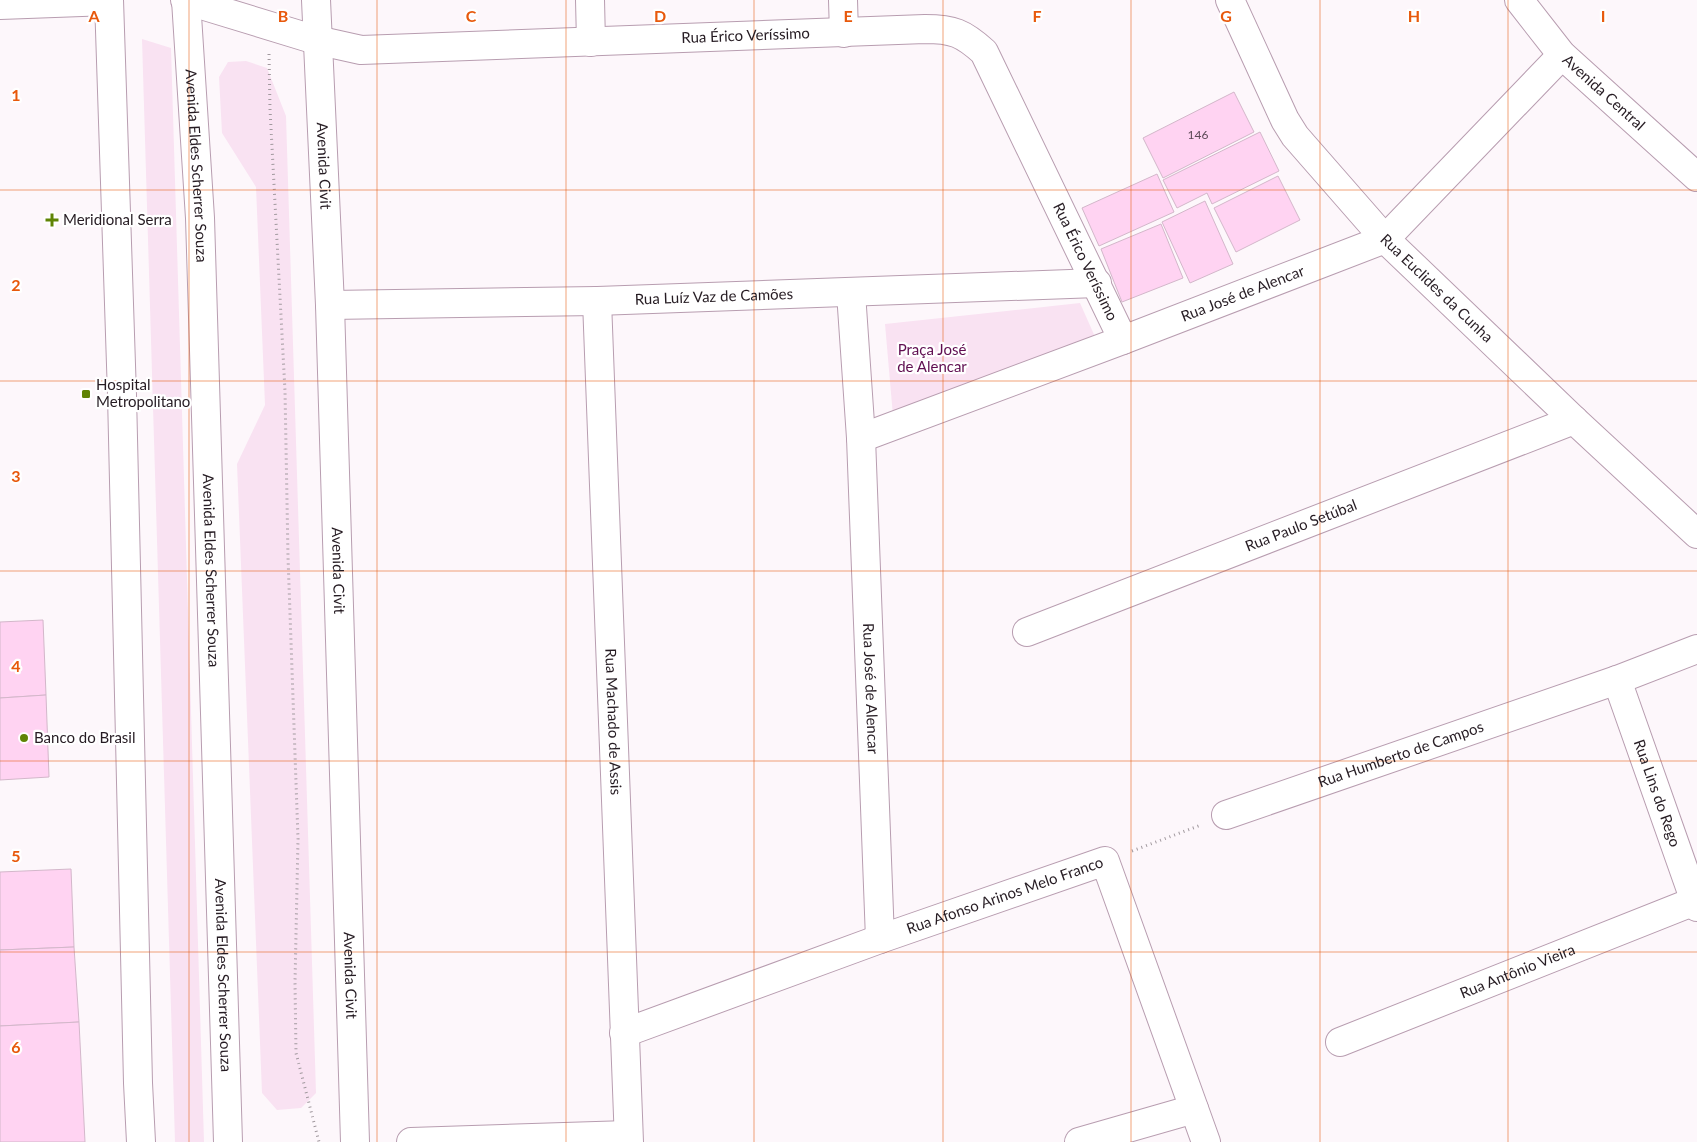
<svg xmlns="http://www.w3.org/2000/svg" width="1697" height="1142" font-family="Lato,sans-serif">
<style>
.green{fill:#f9e2f2}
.building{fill:#ffd3f2;stroke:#d3b7ca}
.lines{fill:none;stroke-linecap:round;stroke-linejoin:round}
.minor-casing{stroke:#b89db0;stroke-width:30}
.major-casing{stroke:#b89db0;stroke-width:30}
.path{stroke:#a1999e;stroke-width:3;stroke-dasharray:1 4;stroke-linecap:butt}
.minor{stroke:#fff;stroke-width:28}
.major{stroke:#fff;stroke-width:28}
.grid{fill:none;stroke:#e8590c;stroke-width:1;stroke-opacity:0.55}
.poi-dot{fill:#5f8405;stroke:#fff;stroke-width:2}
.labels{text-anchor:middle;stroke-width:4.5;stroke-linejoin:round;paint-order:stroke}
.number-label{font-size:12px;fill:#5c4a57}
.street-label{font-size:15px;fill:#261c23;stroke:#fff}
.poi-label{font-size:15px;fill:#261c23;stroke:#fff;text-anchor:start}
.park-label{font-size:15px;fill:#600e51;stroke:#fff}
.grid-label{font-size:16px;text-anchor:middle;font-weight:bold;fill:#e8590c;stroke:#fff;stroke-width:4.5;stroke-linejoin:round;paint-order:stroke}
</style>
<rect width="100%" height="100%" fill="#fdf7fb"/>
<!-- green -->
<g class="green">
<path d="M 142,39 L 171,48 L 204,1142 L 175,1142 Z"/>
<path d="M 246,61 L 267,68 L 286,116 L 316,1093 L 301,1108 L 277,1110 L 262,1093 L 237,464 L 265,405 L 256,187 L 222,133 L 219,77 L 228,62 Z"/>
<path d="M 1080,303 L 1096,339 L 893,416 L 885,324 Z"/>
</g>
<!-- building -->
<g class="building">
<path d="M 1234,92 L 1254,132 L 1163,178 L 1143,138 Z"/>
<path d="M 1260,132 L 1279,171 L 1212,204 L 1207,193 L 1177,208 L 1163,180 Z"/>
<path d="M 1157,174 L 1174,212 L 1099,246 L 1082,208 Z"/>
<path d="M 1278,176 L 1300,220 L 1236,252 L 1214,208 Z"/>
<path d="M 1205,201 L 1233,264 L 1190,283 L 1162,222 Z"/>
<path d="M 1161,224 L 1183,278 L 1122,302 L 1101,249 Z"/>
<path d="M 43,620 L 46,695 L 0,698 L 0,622 Z"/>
<path d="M 46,695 L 49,777 L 0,780 L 0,698 Z"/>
<path d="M 71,869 L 74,947 L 0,950 L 0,872 Z"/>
<path d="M 74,947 L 79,1022 L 0,1026 L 0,950 Z"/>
<path d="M 79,1022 L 85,1142 L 0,1142 L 0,1026 Z"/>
</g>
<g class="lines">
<!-- minor casing -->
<g class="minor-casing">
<g id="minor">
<path id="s1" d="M 185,0 L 316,40 L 361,50 L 925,29 C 953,29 963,33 984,52 L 1123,340"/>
<path id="s2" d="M 316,0 L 330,305 L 355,1142"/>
<path d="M 590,0 L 591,42"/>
<path d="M 843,0 L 844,33"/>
<path id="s3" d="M 1230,0 L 1285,120 L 1295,136 L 1385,239 L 1574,420 L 1697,534"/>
<path id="s4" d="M 1519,0 L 1562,55 L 1697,177"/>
<path d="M 0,5 L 109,1"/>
<path id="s5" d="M 851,293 L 861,438 L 880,939"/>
<path id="s6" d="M 597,301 L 629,1142"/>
<path id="s7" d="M 330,305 L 597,301 L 1097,283"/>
<path id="s8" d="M 861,438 L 1123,340 L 1385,239 L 1562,55"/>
<path id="s9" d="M 1027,632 L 1574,420"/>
<path id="s10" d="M 1617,680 L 1697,907"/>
<path id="s11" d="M 1226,815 L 1617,680 L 1697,649"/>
<path id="s12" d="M 624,1033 L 880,939 L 1105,861 L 1206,1142"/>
<path id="s13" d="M 1340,1042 L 1695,901"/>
<path d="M 411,1142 L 628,1135"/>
<path d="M 1079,1142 L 1194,1109"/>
</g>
</g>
<!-- major casing -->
<g class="major-casing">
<g id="major">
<path d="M 109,0 L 122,395 L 138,1083 L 141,1142"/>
<path id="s14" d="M 186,0 L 200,218 L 228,1142"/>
</g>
</g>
<!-- path -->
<g class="path">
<path d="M 269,54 L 270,109 L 285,391 L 288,557 L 298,839 L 295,983 L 296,1053 L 319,1142"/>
<path d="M 1132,851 L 1201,825"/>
</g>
<!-- minor -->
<use href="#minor" class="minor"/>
<!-- major -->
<use href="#major" class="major"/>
</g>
<!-- grid -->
<path class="grid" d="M 189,0 L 189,1142M 377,0 L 377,1142M 566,0 L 566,1142M 754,0 L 754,1142M 943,0 L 943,1142M 1131,0 L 1131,1142M 1320,0 L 1320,1142M 1508,0 L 1508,1142M 0,190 L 1697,190M 0,381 L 1697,381M 0,571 L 1697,571M 0,761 L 1697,761M 0,952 L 1697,952"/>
<!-- markers -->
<g class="poi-dot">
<path d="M49.5 212.5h5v5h5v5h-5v5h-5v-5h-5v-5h5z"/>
<rect x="81" y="389" width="10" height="10" rx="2.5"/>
<circle cx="24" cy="738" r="5"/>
</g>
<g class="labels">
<!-- number labels -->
<g class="number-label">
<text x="1198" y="139">146</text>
</g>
<!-- street labels -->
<g class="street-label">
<text dy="5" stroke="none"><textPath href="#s1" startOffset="568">Rua Érico Veríssimo</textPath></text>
<text dy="5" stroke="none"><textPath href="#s4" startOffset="126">Avenida Central</textPath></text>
<text dy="5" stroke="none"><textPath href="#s14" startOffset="166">Avenida Eldes Scherrer Souza</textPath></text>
<text dy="5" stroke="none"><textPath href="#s2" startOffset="166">Avenida Civit</textPath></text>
<text dy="5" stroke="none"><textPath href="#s1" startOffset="1046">Rua Érico Veríssimo</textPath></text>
<text dy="5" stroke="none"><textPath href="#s3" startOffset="359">Rua Euclides da Cunha</textPath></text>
<text dy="5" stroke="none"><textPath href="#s8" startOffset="408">Rua José de Alencar</textPath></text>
<text dy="5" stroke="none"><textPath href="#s7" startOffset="384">Rua Luíz Vaz de Camões</textPath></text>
<text dy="5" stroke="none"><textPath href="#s9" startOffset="294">Rua Paulo Setúbal</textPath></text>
<text dy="5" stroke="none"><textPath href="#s14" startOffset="571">Avenida Eldes Scherrer Souza</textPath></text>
<text dy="5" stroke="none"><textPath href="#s2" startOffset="571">Avenida Civit</textPath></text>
<text dy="5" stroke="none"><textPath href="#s5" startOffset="396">Rua José de Alencar</textPath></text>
<text dy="5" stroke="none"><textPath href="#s6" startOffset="421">Rua Machado de Assis</textPath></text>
<text dy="5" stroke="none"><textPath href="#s11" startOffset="185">Rua Humberto de Campos</textPath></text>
<text dy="5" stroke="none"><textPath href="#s10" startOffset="120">Rua Lins do Rego</textPath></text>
<text dy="5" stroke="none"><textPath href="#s12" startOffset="405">Rua Afonso Arinos Melo Franco</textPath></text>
<text dy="5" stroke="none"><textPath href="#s13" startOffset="191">Rua Antônio Vieira</textPath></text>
<text dy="5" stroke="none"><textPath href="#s14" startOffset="976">Avenida Eldes Scherrer Souza</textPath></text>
<text dy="5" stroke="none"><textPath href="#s2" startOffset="976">Avenida Civit</textPath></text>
</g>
<!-- poi labels -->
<g class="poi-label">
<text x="63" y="225">Meridional Serra</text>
<text x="96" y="390">Hospital<tspan x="96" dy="17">Metropolitano</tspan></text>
<text x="34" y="743">Banco do Brasil</text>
</g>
<!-- park labels -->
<g class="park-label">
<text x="932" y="355">Praça José<tspan x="932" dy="17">de Alencar</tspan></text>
</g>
</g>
<g class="grid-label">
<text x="94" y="22">A</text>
<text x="283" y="22">B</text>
<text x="471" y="22">C</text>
<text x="660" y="22">D</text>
<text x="848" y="22">E</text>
<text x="1037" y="22">F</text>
<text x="1226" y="22">G</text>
<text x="1414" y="22">H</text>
<text x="1603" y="22">I</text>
<text x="16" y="101">1</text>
<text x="16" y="291">2</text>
<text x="16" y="482">3</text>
<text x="16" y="672">4</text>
<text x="16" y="862">5</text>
<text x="16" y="1053">6</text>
</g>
</svg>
